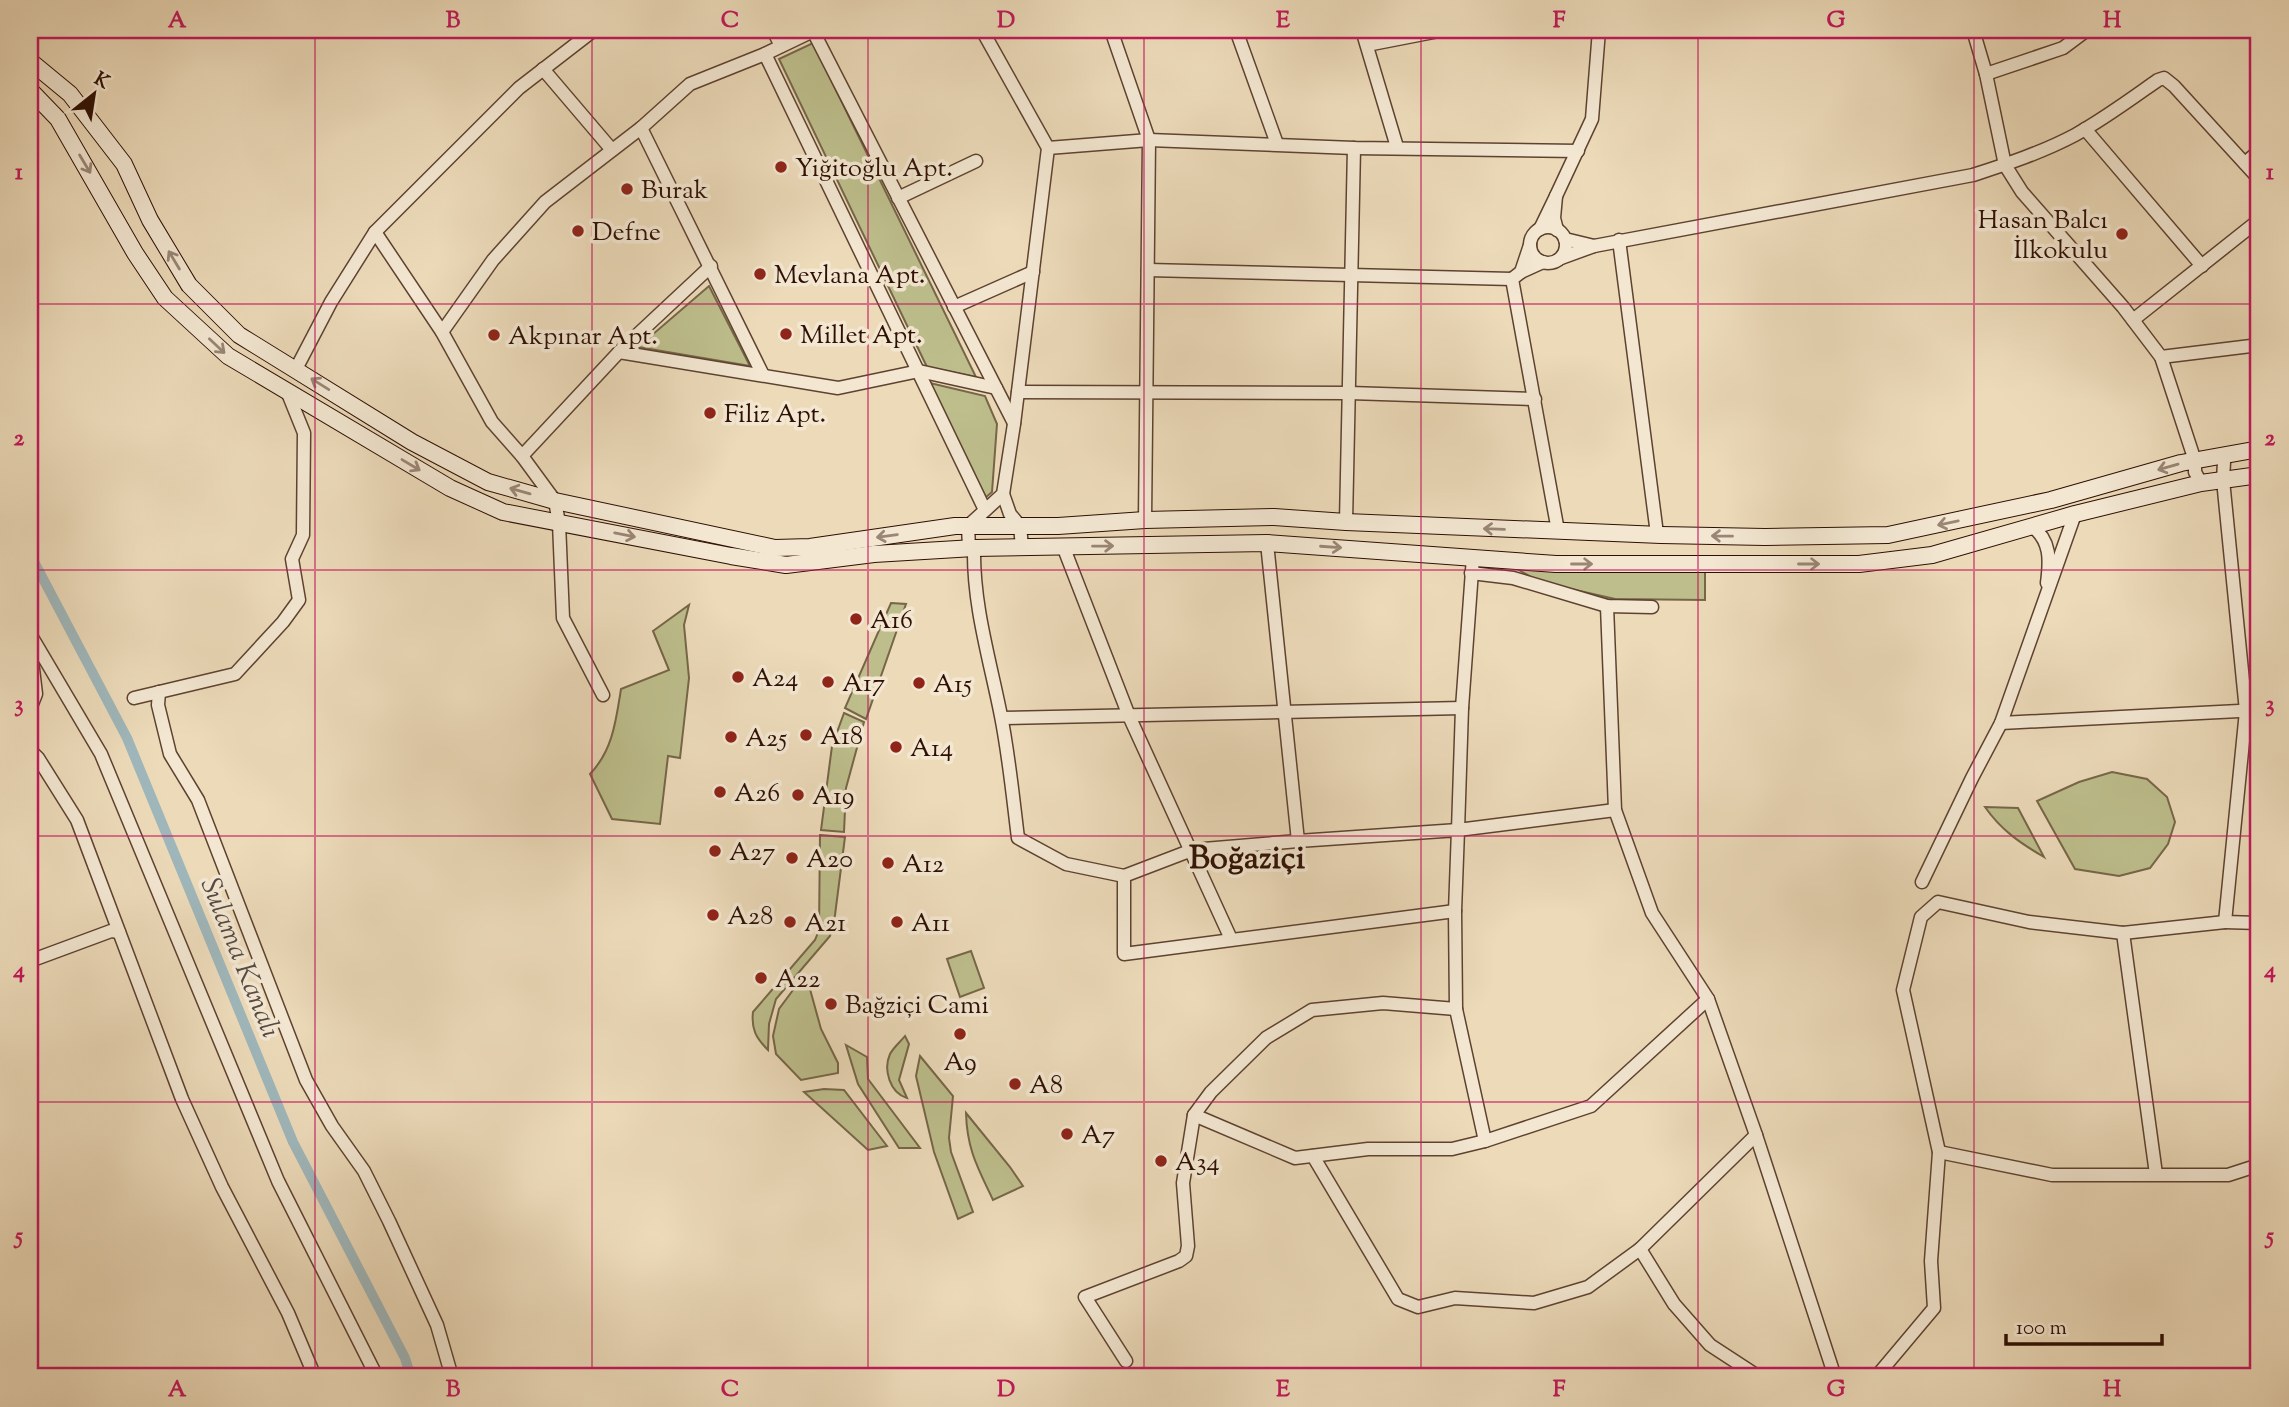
<svg xmlns="http://www.w3.org/2000/svg" width="2289" height="1407" font-family="'Sorts Mill Goudy',serif">
<style>
.green{fill:#bdbe8c;stroke:#766648;stroke-width:2}
.lines{fill:none;stroke-linecap:round;stroke-linejoin:round}
.canal{stroke:#9fb7bb;stroke-width:10}
.street-casing{stroke:#5e4230;stroke-width:15}
.secondary-casing{stroke:#2e0f03;stroke-width:18}
.street{stroke:#f3e7d2;stroke-width:12}
.secondary{stroke:#f3e7d2;stroke-width:16}
.oneway{stroke:#9a8675}
.grid{fill:none;stroke:#c2185b;stroke-width:2;stroke-opacity:0.55}
.poi-dot{fill:#8f2418;stroke:#f3e7d2;stroke-width:2.5}
.labels{text-anchor:middle;stroke-width:7;stroke-linejoin:round;paint-order:stroke}
.poi-label{font-size:26px;fill:#2e0f03;stroke:#f3e7d2;text-anchor:start}
.water-label{font-size:28px;font-style:italic;fill:#564a43;stroke:#f3e7d2}
.district-label{font-size:33px;font-weight:bold;fill:#2e0f03;stroke:#f3e7d2}
.neatline{fill:none;stroke:#c2185b;stroke-width:2.5}
.grid-label{font-size:23px;text-anchor:middle;font-weight:bold;fill:#c2185b}
</style>
<rect width="100%" height="100%" fill="#ecdab9"/>
<filter id="stains"><feTurbulence type="fractalNoise" baseFrequency=".00286" numOctaves="4"/><feColorMatrix values="0 0 0 0 .2 0 0 0 0 .09 0 0 0 0 .02 0 0 0 .5 -.17"/></filter>
<radialGradient id="worn" r=".72"><stop offset=".6" stop-color="#630" stop-opacity="0"/><stop offset="1" stop-color="#630" stop-opacity=".3"/></radialGradient>
<!-- green -->
<g class="green">
<path d="M 813,43 L 976,377 L 927,367 L 779,59 Z"/>
<path d="M 709,286 L 750,366 L 638,347 Z"/>
<path d="M 930,383 L 985,396 L 997,424 L 992,492 L 985,498 Z"/>
<path d="M 1517,569 L 1705,571 L 1705,600 L 1615,599 L 1540,582 Z"/>
<path d="M 891,603 L 906,604 L 866,719 L 845,708 Z"/>
<path d="M 689,605 L 684,625 L 689,678 L 680,758 L 668,756 L 660,824 L 612,819 L 590,774 C 613,750 616,720 621,689 L 669,670 L 653,631 Z"/>
<path d="M 844,713 L 864,722 L 846,788 L 844,832 L 821,830 L 832,746 Z"/>
<path d="M 2112,772 L 2147,779 L 2167,797 L 2175,822 L 2168,844 L 2150,868 L 2119,876 L 2075,869 L 2037,801 L 2079,782 Z"/>
<path d="M 1985,807 L 2018,808 L 2044,857 C 2020,843 2001,830 1985,807 Z"/>
<path d="M 820,835 L 845,837 L 835,915 L 830,936 L 776,999 L 769,1024 L 768,1050 C 756,1038 751,1029 753,1012 L 815,940 L 819,930 Z"/>
<path d="M 971,951 L 984,988 L 960,997 L 947,959 Z"/>
<path d="M 808,982 L 821,1029 L 838,1063 L 838,1073 L 801,1080 L 776,1054 L 773,1036 L 779,1009 L 796,986 Z"/>
<path d="M 905,1036 L 909,1044 L 899,1080 L 907,1098 C 890,1093 883,1070 890,1054 C 893,1048 901,1041 905,1036 Z"/>
<path d="M 846,1045 L 867,1057 L 868,1079 L 920,1148 L 899,1148 L 858,1084 Z"/>
<path d="M 920,1056 L 953,1096 L 949,1138 L 951,1152 L 973,1212 L 958,1219 L 934,1152 L 916,1076 Z"/>
<path d="M 824,1089 L 844,1090 L 887,1146 L 868,1150 L 804,1092 Z"/>
<path d="M 966,1113 L 1010,1167 L 1023,1186 L 993,1200 C 978,1168 967,1150 966,1113 Z"/>
</g>
<g class="lines">
<!-- canal -->
<path class="canal" d="M 30,554 L 127,738 L 293,1142 L 405,1358 L 411,1377"/>
<!-- street casing -->
<g class="street-casing">
<g id="street">
<path d="M 773,30 L 781,46"/>
<path d="M 1111,30 L 1149,140 L 1145,520"/>
<path d="M 1236,30 L 1277,144"/>
<path d="M 1362,30 L 1397,147"/>
<path d="M 1973,30 L 1986,74 L 2005,165 L 2022,192 L 2123,307 L 2161,357 L 2195,461 L 2195,472 L 2201,483"/>
<path d="M 2258,30 L 2259,31"/>
<path d="M 813,31 L 1014,423"/>
<path d="M 1367,45 L 1444,30"/>
<path d="M 765,54 L 985,510"/>
<path d="M 543,69 L 612,150"/>
<path d="M 1986,74 L 2063,48 L 2087,30"/>
<path d="M 641,128 L 763,375"/>
<path d="M 2085,129 L 2202,266"/>
<path d="M 1048,148 L 1149,140 L 1354,148 L 1578,151"/>
<path d="M 2245,163 L 2259,151"/>
<path d="M 1556,196 L 1592,119 L 1599,30"/>
<path d="M 898,198 L 976,161"/>
<circle cx="1548" cy="245" r="18"/>
<path d="M 1540,229 L 1556,196 L 1554,218 L 1557,230"/>
<path d="M 375,232 L 442,332 L 492,422 L 522,456 L 555,501 L 559,523 L 563,618 L 603,695"/>
<path d="M 1619,240 L 1657,534"/>
<path d="M 1530,245 L 1521,272 L 1543,262"/>
<path d="M 1594,246 L 1973,175 C 2007,164 2043,152 2075,135 C 2104,119 2131,99 2158,80 L 2164,78 L 2174,86 L 2259,179"/>
<path d="M 1561,258 L 1594,246 L 1565,239"/>
<path d="M 1148,270 L 1512,279"/>
<path d="M 1521,272 L 1512,279 L 1558,531"/>
<path d="M 954,307 L 1033,272"/>
<path d="M 2133,320 L 2259,220"/>
<path d="M 442,332 L 493,260 L 545,202 L 641,128 L 690,84 L 765,54 L 815,30"/>
<path d="M 619,352 L 838,388 L 919,371 L 996,388"/>
<path d="M 2161,357 L 2259,345"/>
<path d="M 296,369 L 331,302 L 375,232 L 519,88 L 594,30"/>
<path d="M 1018,392 L 1350,393 L 1535,399"/>
<path d="M 522,456 L 619,352 L 711,266"/>
<path d="M 2221,456 L 2224,462 L 2223,480 L 2246,711 L 2225,922 L 2259,923"/>
<path d="M 1003,494 L 1010,514 L 1020,526 L 1022,547"/>
<path d="M 1346,522 L 1354,148"/>
<path d="M 2032,526 C 2051,541 2050,560 2047,583"/>
<path d="M 1063,546 L 1129,716 L 1231,939"/>
<path d="M 969,548 L 968,526 L 1003,494 L 1014,424 L 1048,148 L 982,30"/>
<path d="M 974,548 C 973,606 990,660 1001,716 C 1009,756 1013,798 1018,838 L 1066,864 L 1124,876"/>
<path d="M 1473,557 L 1462,708 L 1458,830 L 1615,810"/>
<path d="M 1471,573 L 1513,578 L 1607,606 L 1652,607"/>
<path d="M 30,634 L 101,754 L 278,1181 L 377,1377"/>
<path d="M 30,644 L 36,694 L 30,709"/>
<path d="M 159,692 L 158,705 L 170,754 L 198,800 L 306,1080 L 332,1126 L 364,1171 L 389,1221 L 437,1325 L 452,1377"/>
<path d="M 134,698 L 235,674 L 283,622 L 299,600 L 292,559 L 303,535 L 304,433 L 287,391"/>
<path d="M 1002,718 L 1462,708"/>
<path d="M 2001,723 L 2259,710"/>
<path d="M 30,750 L 38,758 L 77,820 L 182,1099 L 222,1187 L 288,1313 L 315,1377"/>
<path d="M 1298,841 L 1192,850 L 1124,876 L 1124,954 L 1455,911"/>
<path d="M 1922,882 L 1972,778 L 2001,723 L 2075,514"/>
<path d="M 2123,933 L 2156,1174"/>
<path d="M 30,961 L 111,931 L 119,932"/>
<path d="M 1456,1009 L 1485,1141 L 1591,1106 L 1708,999"/>
<path d="M 1194,1115 L 1295,1158 L 1368,1149 L 1452,1149 L 1485,1141"/>
<path d="M 1756,1135 L 1835,1377"/>
<path d="M 1939,1152 L 2052,1175 L 2228,1175 L 2259,1165"/>
<path d="M 1313,1156 L 1398,1299 L 1418,1307 L 1455,1298 L 1534,1303 L 1588,1287 L 1640,1249 L 1756,1135 L 1708,999 L 1652,913 L 1615,810 L 1607,606"/>
<path d="M 1640,1249 L 1674,1304 L 1710,1345 L 1759,1377"/>
<path d="M 1126,1361 L 1085,1297 L 1179,1261 L 1186,1256 L 1188,1246 L 1183,1183 L 1194,1115 L 1211,1092 L 1266,1038 L 1312,1010 L 1383,1003 L 1456,1009 L 1455,911 L 1458,830 L 1298,841 L 1267,543"/>
<path d="M 1876,1377 L 1934,1308 L 1931,1261 L 1939,1152 L 1903,990 L 1921,917 L 1938,902 L 2029,922 L 2123,933 L 2225,922"/>
</g>
</g>
<!-- secondary casing -->
<g class="secondary-casing">
<g id="secondary">
<path d="M 30,61 L 70,94 L 124,164 L 150,220 L 189,285 L 239,335 L 412,442 L 488,482 L 555,501 L 775,548 L 810,547 L 955,526 L 1058,526 L 1145,520 L 1274,517 L 1346,522 L 1661,535 L 1765,537 L 1888,535 L 2051,500 L 2181,463 L 2259,449"/>
<path d="M 30,90 L 58,119 L 135,253 L 165,298 L 228,356 L 450,488 L 503,512 L 731,556 L 786,565 L 874,554 L 974,548 L 1267,543 L 1556,564 L 1859,564 L 1932,555 L 2075,514 L 2201,483 L 2259,475"/>
</g>
</g>
<!-- street -->
<use href="#street" class="street"/>
<!-- secondary -->
<use href="#secondary" class="secondary"/>
</g>
<!-- one-way arrows -->
<defs><path id="oneway-shaft" d="M-6 0H5M1.5-3L5.5 0L1.5 3" fill="none" stroke-width="1.6" stroke-linecap="round" stroke-linejoin="round" transform="scale(1.75)"/></defs>
<g class="oneway">
<use href="#oneway-shaft" transform="translate(85 164) rotate(59)"/>
<use href="#oneway-shaft" transform="translate(174 260) rotate(-121)"/>
<use href="#oneway-shaft" transform="translate(217 346) rotate(43)"/>
<use href="#oneway-shaft" transform="translate(320 384) rotate(-148)"/>
<use href="#oneway-shaft" transform="translate(411 465) rotate(31)"/>
<use href="#oneway-shaft" transform="translate(2168 467) rotate(164)"/>
<use href="#oneway-shaft" transform="translate(520 491) rotate(-164)"/>
<use href="#oneway-shaft" transform="translate(1948 523) rotate(168)"/>
<use href="#oneway-shaft" transform="translate(1494 529) rotate(-178)"/>
<use href="#oneway-shaft" transform="translate(625 535) rotate(11)"/>
<use href="#oneway-shaft" transform="translate(887 536) rotate(172)"/>
<use href="#oneway-shaft" transform="translate(1722 536) rotate(-179)"/>
<use href="#oneway-shaft" transform="translate(1103 546) rotate(-1)"/>
<use href="#oneway-shaft" transform="translate(1331 547) rotate(4)"/>
<use href="#oneway-shaft" transform="translate(1582 564)"/>
<use href="#oneway-shaft" transform="translate(1809 564)"/>
</g>
<!-- grid -->
<path class="grid" d="M 315,30 L 315,1377M 592,30 L 592,1377M 868,30 L 868,1377M 1144,30 L 1144,1377M 1421,30 L 1421,1377M 1698,30 L 1698,1377M 1974,30 L 1974,1377M 30,304 L 2259,304M 30,570 L 2259,570M 30,836 L 2259,836M 30,1102 L 2259,1102"/>
<!-- markers -->
<g class="poi-dot">
<circle cx="781" cy="167" r="7"/>
<circle cx="627" cy="189" r="7"/>
<circle cx="578" cy="231" r="7"/>
<circle cx="2122" cy="234" r="7"/>
<circle cx="760" cy="274" r="7"/>
<circle cx="786" cy="334" r="7"/>
<circle cx="494" cy="335" r="7"/>
<circle cx="710" cy="413" r="7"/>
<circle cx="856" cy="619" r="7"/>
<circle cx="738" cy="677" r="7"/>
<circle cx="828" cy="682" r="7"/>
<circle cx="919" cy="683" r="7"/>
<circle cx="806" cy="735" r="7"/>
<circle cx="731" cy="737" r="7"/>
<circle cx="896" cy="747" r="7"/>
<circle cx="720" cy="792" r="7"/>
<circle cx="798" cy="795" r="7"/>
<circle cx="715" cy="851" r="7"/>
<circle cx="792" cy="858" r="7"/>
<circle cx="888" cy="863" r="7"/>
<circle cx="713" cy="915" r="7"/>
<circle cx="790" cy="922" r="7"/>
<circle cx="897" cy="922" r="7"/>
<circle cx="761" cy="978" r="7"/>
<circle cx="831" cy="1004" r="7"/>
<circle cx="960" cy="1034" r="7"/>
<circle cx="1015" cy="1084" r="7"/>
<circle cx="1067" cy="1134" r="7"/>
<circle cx="1161" cy="1161" r="7"/>
</g>
<g class="labels">
<!-- poi labels -->
<g class="poi-label">
<text x="795" y="176">Yiğitoğlu Apt.</text>
<text x="641" y="198">Burak</text>
<text x="2108" y="228" text-anchor="end">Hasan Balcı<tspan x="2108" dy="30">İlkokulu</tspan></text>
<text x="592" y="240">Defne</text>
<text x="774" y="283">Mevlana Apt.</text>
<text x="800" y="343">Millet Apt.</text>
<text x="508" y="344">Akpınar Apt.</text>
<text x="724" y="422">Filiz Apt.</text>
<text x="870" y="628">A16</text>
<text x="752" y="686">A24</text>
<text x="842" y="691">A17</text>
<text x="933" y="692">A15</text>
<text x="820" y="744">A18</text>
<text x="745" y="746">A25</text>
<text x="910" y="756">A14</text>
<text x="734" y="801">A26</text>
<text x="812" y="804">A19</text>
<text x="729" y="860">A27</text>
<text x="806" y="867">A20</text>
<text x="902" y="872">A12</text>
<text x="727" y="924">A28</text>
<text x="804" y="931">A21</text>
<text x="911" y="931">A11</text>
<text x="775" y="987">A22</text>
<text x="845" y="1013">Bağziçi Cami</text>
<text x="960" y="1070" text-anchor="middle">A9</text>
<text x="1029" y="1093">A8</text>
<text x="1081" y="1143">A7</text>
<text x="1175" y="1170">A34</text>
</g>
<!-- water labels -->
<g class="water-label">
<text transform="translate(242 957) rotate(68)" y="10">Sulama Kanalı</text>
</g>
<!-- district labels -->
<g class="district-label">
<text x="1247" y="868">Boğaziçi</text>
</g>
</g>
<!-- margin -->
<rect width="2289" height="1407" fill="none" stroke="#ecdab9" stroke-width="77"/>
<!-- north arrow -->
<g transform="translate(94 94) rotate(30)" stroke="#f3e7d2" stroke-width="5" paint-order="stroke">
<path d="M0-5L12 26L0 18L-12 26Z" fill="#2e0f03"/>
<text y="-10" font-size="19" font-weight="bold" text-anchor="middle" fill="#2e0f03">K</text>
</g>
<!-- scale -->
<path d="M2006 1334v10h156v-10" fill="none" stroke="#2e0f03" stroke-width="3.5"/>
<text x="2016" y="1334" font-size="21" fill="#2e0f03" stroke="#f3e7d2" stroke-width="5" paint-order="stroke">100 m</text>
<rect x="38" y="38" width="2212" height="1330" class="neatline"/>
<g class="grid-label">
<text x="177" y="27">A</text>
<text x="453" y="27">B</text>
<text x="730" y="27">C</text>
<text x="1006" y="27">D</text>
<text x="1283" y="27">E</text>
<text x="1559" y="27">F</text>
<text x="1836" y="27">G</text>
<text x="2112" y="27">H</text>
<text x="19" y="179">1</text>
<text x="2270" y="179">1</text>
<text x="19" y="445">2</text>
<text x="2270" y="445">2</text>
<text x="19" y="711">3</text>
<text x="2270" y="711">3</text>
<text x="19" y="977">4</text>
<text x="2270" y="977">4</text>
<text x="19" y="1243">5</text>
<text x="2270" y="1243">5</text>
<text x="177" y="1396">A</text>
<text x="453" y="1396">B</text>
<text x="730" y="1396">C</text>
<text x="1006" y="1396">D</text>
<text x="1283" y="1396">E</text>
<text x="1559" y="1396">F</text>
<text x="1836" y="1396">G</text>
<text x="2112" y="1396">H</text>
</g>
<rect width="100%" height="100%" filter="url(#stains)"/>
<rect width="100%" height="100%" fill="url(#worn)"/>
</svg>
